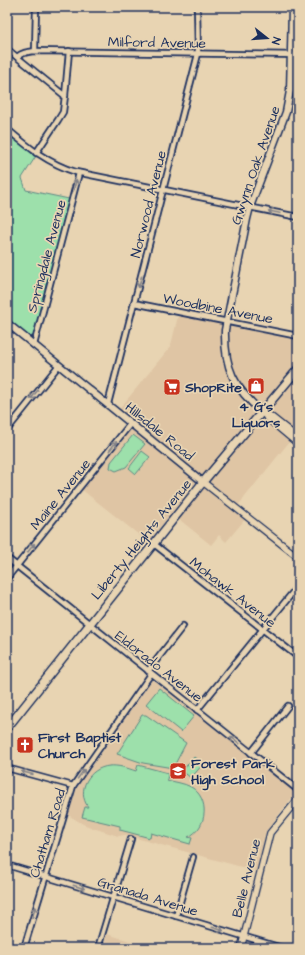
<svg xmlns="http://www.w3.org/2000/svg" width="305" height="955" font-family="'Architects Daughter',sans-serif">
<style>
.built{fill:#dfc5a4}
.green{fill:#9de0ab;stroke:#5c8884}
.lines{fill:none;stroke-linecap:round;stroke-linejoin:round}
.minor-casing{stroke:#1b2f5e;stroke-width:8}
.tertiary-casing{stroke:#1b2f5e;stroke-width:8}
.secondary-casing{stroke:#1b2f5e;stroke-width:9}
.primary-casing{stroke:#1b2f5e;stroke-width:10}
.minor{stroke:#e8d4b2;stroke-width:4.5}
.tertiary{stroke:#e8d4b2;stroke-width:5.5}
.secondary{stroke:#e8d4b2;stroke-width:6}
.primary{stroke:#e8d4b2;stroke-width:7}
.oneway{stroke:#828288}
.labels{text-anchor:middle;stroke-width:3.5;stroke-linejoin:round;paint-order:stroke}
.street-label{font-size:14px;fill:#1b2f5e;stroke:#e8d4b2}
.poi-label{font-size:14px;font-weight:bold;fill:#1b2f5e;stroke:#e8d4b2;text-anchor:start}
</style>
<rect width="100%" height="100%" fill="#e8d4b2"/>
<filter id="ink" filterUnits="userSpaceOnUse"><feTurbulence type="fractalNoise" baseFrequency=".025" numOctaves="2"/><feDisplacementMap in="SourceGraphic" scale="8" xChannelSelector="R" yChannelSelector="G"/><feConvolveMatrix kernelMatrix="1 2 1 2 8 2 1 2 1" color-interpolation-filters="sRGB"/></filter>
<g filter="url(#ink)">
<!-- built -->
<g class="built">
<path d="M 179,312 L 298,336 L 298,431 L 236,508 L 247,517 L 226,542 L 219,535 L 211,545 L 175,516 L 200,483 L 196,480 L 196,482 L 148,542 L 81,489 L 130,429 L 132,428 L 117,412 L 170,347 L 172,341 Z"/>
<path d="M 152,680 L 154,681 L 294,791 L 294,795 L 266,831 L 256,871 L 125,835 L 118,836 L 93,828 L 83,824 L 68,815 L 76,789 L 79,785 Z"/>
<path d="M 107,934 L 153,948 L 103,948 Z"/>
</g>
<!-- green -->
<g class="green">
<path d="M 7,133 L 36,156 L 22,178 L 26,190 L 69,199 L 35,333 L 34,335 L 30,337 L 7,319 Z"/>
<path d="M 133,435 L 145,444 L 126,467 L 116,471 L 110,468 L 111,462 Z"/>
<path d="M 142,451 L 150,457 L 136,474 L 129,468 Z"/>
<path d="M 159,688 L 194,716 L 181,732 L 146,704 Z"/>
<path d="M 142,715 L 146,715 L 186,743 L 173,768 L 143,763 L 117,754 Z"/>
<path d="M 194,757 L 203,764 L 191,778 L 182,771 Z"/>
<path d="M 138,765 L 168,773 L 167,780 C 174,782 184,783 191,787 C 210,798 208,828 188,837 L 192,838 L 190,844 L 151,833 L 150,838 L 120,830 L 120,826 L 82,817 L 85,807 L 88,807 C 76,790 89,768 109,766 C 118,765 127,768 136,771 Z"/>
</g>
<g class="lines">
<!-- minor casing -->
<g class="minor-casing">
<g id="minor">
<path d="M 7,49 L 65,96"/>
<path d="M 35,51 L 36,7"/>
<path d="M 17,57 C 23,52 28,52 35,51 L 298,55"/>
<path d="M 7,129 C 28,147 49,164 76,172 L 298,217"/>
<path d="M 36,153 L 58,120 L 63,112 L 65,96 L 69,51"/>
<path d="M 134,303 L 298,336"/>
<path d="M 34,345 L 79,173"/>
<path d="M 108,404 L 198,54 L 197,7"/>
<path d="M 7,430 L 59,365"/>
<path d="M 154,544 L 298,657"/>
<path d="M 7,558 L 298,790"/>
<path d="M 7,578 L 131,423"/>
<path d="M 148,671 L 183,626"/>
<path d="M 197,710 L 298,586"/>
<path d="M 251,753 L 288,706"/>
<path d="M 7,768 L 73,786"/>
<path d="M 7,865 L 282,948"/>
<path d="M 176,916 L 193,857"/>
<path d="M 24,948 L 73,786 L 151,674"/>
<path d="M 98,948 L 131,839"/>
</g>
</g>
<!-- tertiary casing -->
<g class="tertiary-casing">
<g id="tertiary">
<path d="M 262,412 L 267,418 L 298,444"/>
<path d="M 263,412 L 269,415 L 298,438"/>
<path d="M 203,482 L 298,557"/>
<path d="M 241,948 L 270,833 L 298,799"/>
</g>
</g>
<!-- secondary casing -->
<g class="secondary-casing">
<g id="secondary">
<path d="M 7,323 L 203,482"/>
<path d="M 262,412 C 234,388 224,368 225,330 L 247,219 L 250,207 L 286,112 L 290,91 L 292,7"/>
</g>
</g>
<!-- primary casing -->
<g class="primary-casing">
<path id="primary" d="M 7,728 L 203,482 L 298,369"/>
</g>
<!-- minor -->
<use href="#minor" class="minor"/>
<!-- tertiary -->
<use href="#tertiary" class="tertiary"/>
<!-- secondary -->
<use href="#secondary" class="secondary"/>
<!-- primary -->
<use href="#primary" class="primary"/>
</g>
<!-- one-way arrows -->
<defs><path id="oneway-shaft" d="M-6 0H5M1.5-3L5.5 0L1.5 3" fill="none" stroke-width="1.6" stroke-linecap="round" stroke-linejoin="round"/></defs>
<g class="oneway">
<use href="#oneway-shaft" transform="translate(75 185) rotate(-75)"/>
<use href="#oneway-shaft" transform="translate(274 212) rotate(-168)"/>
<use href="#oneway-shaft" transform="translate(140 282) rotate(105)"/>
<use href="#oneway-shaft" transform="translate(34 395) rotate(129)"/>
<use href="#oneway-shaft" transform="translate(113 446) rotate(-51)"/>
<use href="#oneway-shaft" transform="translate(31 548) rotate(-52)"/>
<use href="#oneway-shaft" transform="translate(235 740) rotate(-142)"/>
<use href="#oneway-shaft" transform="translate(27 773) rotate(-166)"/>
<use href="#oneway-shaft" transform="translate(81 774) rotate(-55)"/>
<use href="#oneway-shaft" transform="translate(79 887) rotate(17)"/>
<use href="#oneway-shaft" transform="translate(34 912) rotate(-73)"/>
<use href="#oneway-shaft" transform="translate(218 929) rotate(17)"/>
</g>
</g>
<!-- icons -->
<defs>
<g id="shop-square" transform="scale(0.9)"><rect x="-9" y="-9" width="18" height="18" rx="4" fill="#c8321e" stroke="#e8d4b2"/><path d="M-5-2.5h2.3a2.7 3.5 0 0 1 5.4 0H5L5.5 6h-11ZM-1.5-2.5h3a1.5 2.3 0 0 0-3 0Z" fill="#fff"/></g>
<g id="supermarket-square" transform="scale(0.9)"><rect x="-9" y="-9" width="18" height="18" rx="4" fill="#c8321e" stroke="#e8d4b2"/><path d="M-6-5.5h2.5l.6 2H6L4.5 2H-2.5L-4.4-4H-6ZM-1.5 3.2a1.3 1.3 0 1 0 .1 0ZM3 3.2a1.3 1.3 0 1 0 .1 0Z" fill="#fff"/></g>
<g id="church-square" transform="scale(0.9)"><rect x="-9" y="-9" width="18" height="18" rx="4" fill="#c8321e" stroke="#e8d4b2"/><path d="M-1.2-6h2.4v3.5h3.3v2.4h-3.3V6h-2.4V-.1h-3.3v-2.4h3.3Z" fill="#fff"/></g>
<g id="school-square" transform="scale(0.9)"><rect x="-9" y="-9" width="18" height="18" rx="4" fill="#c8321e" stroke="#e8d4b2"/><path d="M0-5L7-2L0 1L-7-2ZM-4 1L0 2.5L4 1V4Q0 6-4 4Z" fill="#fff"/></g>
</defs>
<g fill-rule="evenodd">
<use href="#shop-square" x="256" y="386"/>
<use href="#supermarket-square" x="172" y="387"/>
<use href="#church-square" x="25" y="745"/>
<use href="#school-square" x="178" y="771"/>
</g>
<g class="labels">
<!-- street labels -->
<g class="street-label">
<text transform="translate(157 42) rotate(1)" y="5">Milford Avenue</text>
<text transform="translate(255 165) rotate(-71)" y="5">Gwynn Oak Avenue</text>
<text transform="translate(148 204) rotate(-76)" y="5">Norwood Avenue</text>
<text transform="translate(46 256) rotate(-75)" y="5">Springdale Avenue</text>
<text transform="translate(218 308) rotate(11)" y="5">Woodbine Avenue</text>
<text transform="translate(160 431) rotate(39)" y="5">Hillsdale Road</text>
<text transform="translate(60 494) rotate(-51)" y="5">Maine Avenue</text>
<text transform="translate(141 539) rotate(-51)" y="5">Liberty Heights Avenue</text>
<text transform="translate(233 592) rotate(38)" y="5">Mohawk Avenue</text>
<text transform="translate(159 666) rotate(38)" y="5">Eldorado Avenue</text>
<text transform="translate(47 833) rotate(-73)" y="5">Chatham Road</text>
<text transform="translate(246 878) rotate(-76)" y="5">Belle Avenue</text>
<text transform="translate(148 896) rotate(17)" y="5">Granada Avenue</text>
</g>
<!-- poi labels -->
<g class="poi-label">
<text x="185" y="392">ShopRite</text>
<text x="256" y="411" text-anchor="middle">4 G's<tspan x="256" dy="16">Liquors</tspan></text>
<text x="38" y="742">First Baptist<tspan x="38" dy="16">Church</tspan></text>
<text x="191" y="768">Forest Park<tspan x="191" dy="16">High School</tspan></text>
</g>
</g>
<!-- margin -->
<rect width="305" height="955" fill="none" stroke="#e8d4b2" stroke-width="24"/>
<rect x="12" y="12" width="281" height="931" fill="none" stroke="#1b2f5e" stroke-width="1.5" filter="url(#ink)"/>
<!-- north arrow -->
<g transform="translate(267 38) rotate(107)" stroke="#e8d4b2" stroke-width="3" paint-order="stroke">
<path d="M0-3L7 15L0 10L-7 15Z" fill="#1b2f5e"/>
<text y="-6" font-size="11" font-weight="bold" text-anchor="middle" fill="#1b2f5e">N</text>
</g>
</svg>
